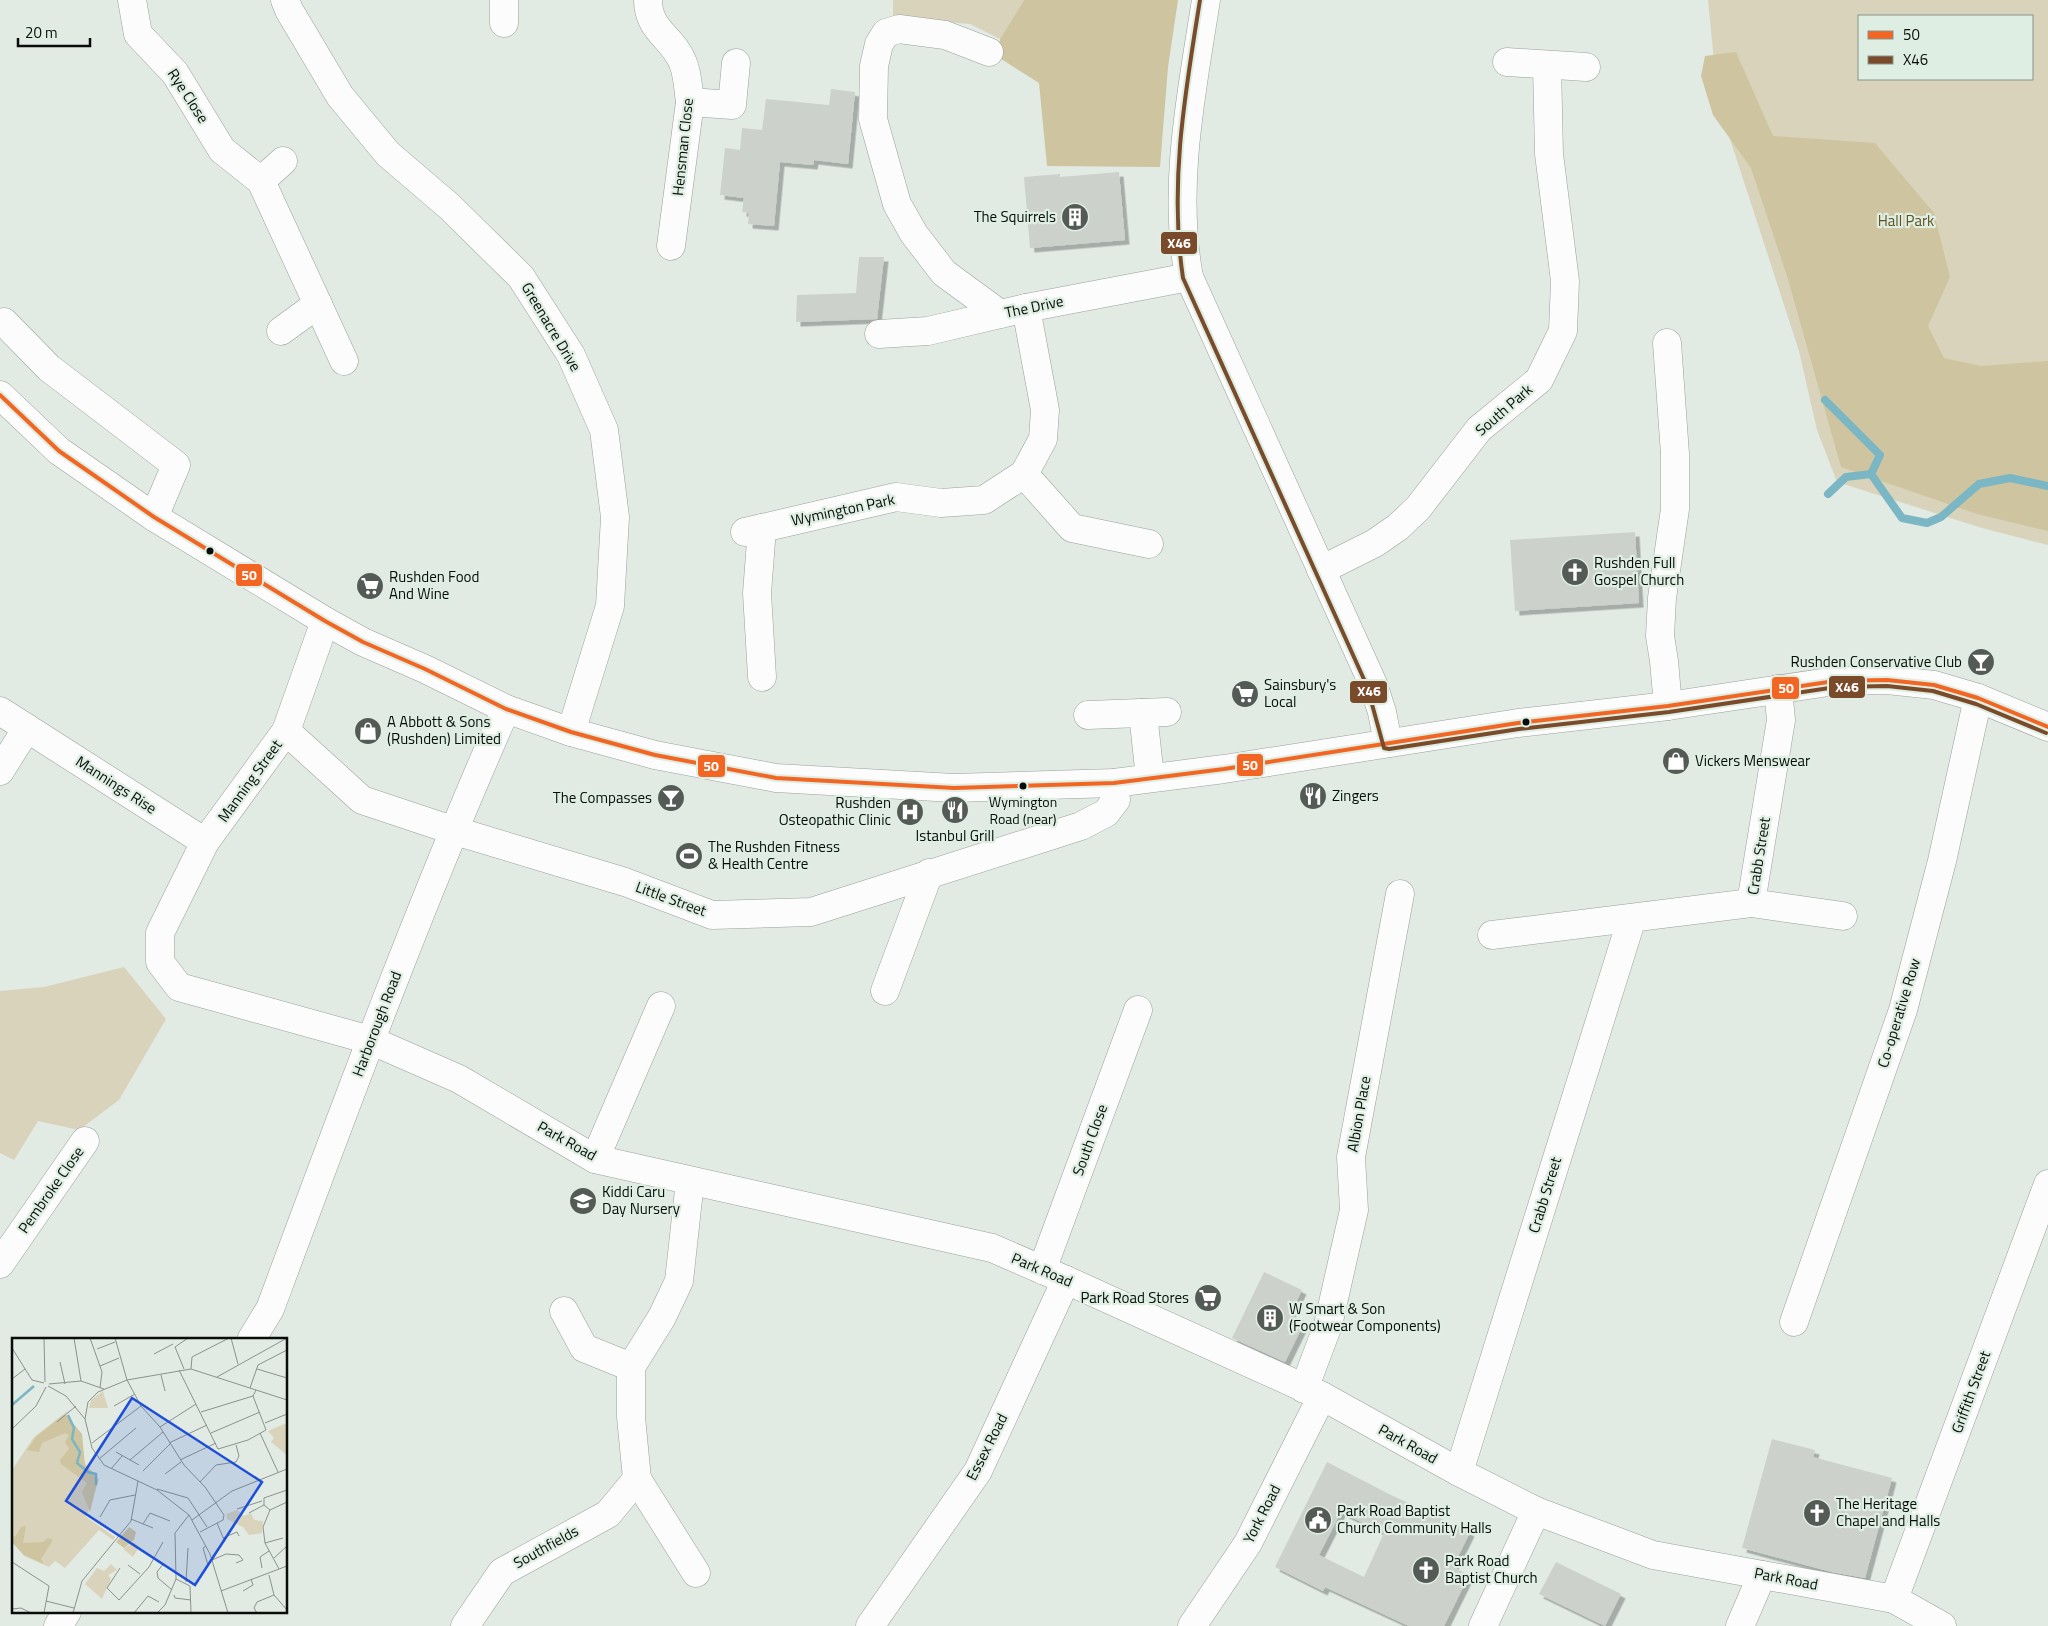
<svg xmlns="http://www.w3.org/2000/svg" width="2048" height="1626" font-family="'Titillium Web',sans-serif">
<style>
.green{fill:#d9d3bb;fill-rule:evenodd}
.forest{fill:#cec49f}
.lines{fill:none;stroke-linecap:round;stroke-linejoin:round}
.stream{stroke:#7ab6c4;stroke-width:8}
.building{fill:#cdd1cc;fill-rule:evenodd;filter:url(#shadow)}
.minor-casing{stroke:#9aa19c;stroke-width:29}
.major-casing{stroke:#9aa19c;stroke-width:29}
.minor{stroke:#fbfcfb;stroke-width:28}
.major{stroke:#fbfcfb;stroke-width:28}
.bus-1-casing{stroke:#dfeee3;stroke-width:8}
.bus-2-casing{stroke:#dfeee3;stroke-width:8}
.bus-1{stroke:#f26522;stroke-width:4}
.bus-2{stroke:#7a4b2a;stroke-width:4}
.bus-dot{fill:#080d0a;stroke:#dfeee3;stroke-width:2}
.labels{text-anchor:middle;stroke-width:4.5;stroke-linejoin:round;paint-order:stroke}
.bus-label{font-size:14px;fill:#080d0a;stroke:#dfeee3}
.street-label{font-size:15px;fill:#080d0a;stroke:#dfeee3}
.poi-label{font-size:15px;fill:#080d0a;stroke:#dfeee3;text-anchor:start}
.park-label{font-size:15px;fill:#635020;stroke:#dfeee3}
.inset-river{fill:none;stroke:#7ab6c4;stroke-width:2.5}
.inset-road{fill:none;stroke:#8b928d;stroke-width:1}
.view{fill:#1d4ed8;fill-opacity:0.15;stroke:#1d4ed8;stroke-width:2.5}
.inset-edge{fill:none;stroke:#080d0a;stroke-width:2.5}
.line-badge{stroke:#dfeee3;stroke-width:2}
.badge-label{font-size:14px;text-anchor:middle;font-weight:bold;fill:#fff}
</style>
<defs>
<filter id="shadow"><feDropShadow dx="4.5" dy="4.5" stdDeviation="0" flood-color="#0004"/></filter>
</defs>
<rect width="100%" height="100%" fill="#e2eae4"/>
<!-- green -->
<g class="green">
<path d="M 893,0 L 1024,0 L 1000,39 L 970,24 L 893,17 Z"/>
<path d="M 1708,0 L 2048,0 L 2048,545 L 1982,528 L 1837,482 L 1817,430 L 1799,351 L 1718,102 ZM 1859,16 L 2032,16 L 2032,79 L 1859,79 Z"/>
<path d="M 124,967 L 166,1019 L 119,1100 L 79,1130 L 38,1121 L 14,1160 L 0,1153 L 0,991 L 44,987 Z"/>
</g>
<!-- forest -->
<g class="forest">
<path d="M 1024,0 L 1178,0 L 1168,67 L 1160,167 L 1047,166 L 1039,83 L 998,57 L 1000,39 Z"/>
<path d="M 1736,52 L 1773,136 L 1875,143 L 1934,213 L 1950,277 L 1928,326 L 1944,358 L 1981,366 L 2048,361 L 2048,531 L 1977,514 L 1841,467 L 1787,276 L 1751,168 L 1713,115 L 1701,76 L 1705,56 Z"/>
</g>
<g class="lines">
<!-- stream -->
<g class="stream">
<path d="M 1825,400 L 1880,455 L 1871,474 L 1902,518 L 1927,523 L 1941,517 L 1979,484 L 2010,478 L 2048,486"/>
<path d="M 1828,494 L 1846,477 L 1871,474"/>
</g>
</g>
<!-- building -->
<g class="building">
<path d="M 831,89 L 855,92 L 848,164 L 814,160 L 813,165 L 780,162 L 774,226 L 748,224 L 749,213 L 742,212 L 744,198 L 720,195 L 725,148 L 740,150 L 742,128 L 762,130 L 766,99 L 829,105 Z"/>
<path d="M 1119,172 L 1125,240 L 1030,248 L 1024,177 L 1060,174 L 1060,177 Z"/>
<path d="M 859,257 L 884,257 L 877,319 L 796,322 L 797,295 L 856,293 Z"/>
<path d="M 1635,532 L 1639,603 L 1515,611 L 1510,540 Z"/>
<path d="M 1264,1272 L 1302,1290 L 1290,1315 L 1305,1321 L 1285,1362 L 1232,1338 Z"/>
<path d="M 1772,1439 L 1815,1450 L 1813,1457 L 1892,1478 L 1865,1578 L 1832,1572 L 1742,1548 Z"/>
<path d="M 1327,1462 L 1389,1494 L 1470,1532 L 1453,1567 L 1469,1575 L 1444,1626 L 1409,1626 L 1325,1587 L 1323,1591 L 1275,1567 ZM 1341,1512 L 1384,1533 L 1364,1577 L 1319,1555 Z"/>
<path d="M 1556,1562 L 1621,1594 L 1605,1626 L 1539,1594 Z"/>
</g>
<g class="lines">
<!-- minor casing -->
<g class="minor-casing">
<g id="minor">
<path d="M 132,0 L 138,34 L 175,73 L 222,150 L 261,181 L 344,361"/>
<path d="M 285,0 L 289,10 L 340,96 L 388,154 L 450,207 L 521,277 L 571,355 L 604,430 L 615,517 L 610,606 L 571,732"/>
<path d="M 504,0 L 504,23"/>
<path d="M 648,0 C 648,31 673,37 683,63 C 688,75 688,89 690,102 L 671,246"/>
<path d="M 1206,0 C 1192,90 1172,186 1189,277 L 1373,684 L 1382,712 L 1388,743"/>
<path d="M 989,52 L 945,35 L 899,29 L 886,33 L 879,44 L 874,66 L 873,119 L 897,204 L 914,234 L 944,273 L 1000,314"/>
<path d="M 1507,62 L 1586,67"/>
<path d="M 690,102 L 732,105 L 736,63"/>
<path d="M 261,181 L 283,161"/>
<path d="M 4,322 L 49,368 L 176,465 L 154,517"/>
<path d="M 281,331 L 318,304"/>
<path d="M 879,334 L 928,331 L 1026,308 L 1189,277"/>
<path d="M 1667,343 L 1675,454 L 1675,509 L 1662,598 L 1660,636 L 1664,661 L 1668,706"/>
<path d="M 1024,474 L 1072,528 L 1149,544"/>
<path d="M 745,532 L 896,497 L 941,503 L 984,500 L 1024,474 L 1043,439 L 1045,410 L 1026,308"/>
<path d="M 1321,570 L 1375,543 L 1398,527 L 1418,508 L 1479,429 L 1539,380 L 1563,331 L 1565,281 L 1549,154 L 1547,65"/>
<path d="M 325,621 L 286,731 L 205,842 L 160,933 L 160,962 L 179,987 L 370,1040 L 459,1079 L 595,1159 L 992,1248 L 1066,1280 L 1322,1396 L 1459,1472 L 1536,1511 L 1653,1555 L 1894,1599 L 1942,1626"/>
<path d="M 762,677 L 757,593 L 762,528"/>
<path d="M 0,711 L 205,842"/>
<path d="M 1143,713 L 1150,778"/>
<path d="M 1088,715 L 1167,712"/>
<path d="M 286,731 L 362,800 L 452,830 L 625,882 L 712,915 L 811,912 L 1081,826 L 1106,813 L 1116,800 L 1114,783"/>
<path d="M 0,771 L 27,728"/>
<path d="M 1751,903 L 1781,720 L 1778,689"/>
<path d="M 1492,935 L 1751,903 L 1843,916"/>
<path d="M 885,991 L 929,873"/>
<path d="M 595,1159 L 661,1006"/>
<path d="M 0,1264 L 85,1141"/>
<path d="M 1042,1270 L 1138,1010"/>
<path d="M 564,1311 L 584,1348 L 631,1367"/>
<path d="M 1794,1322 L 1903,1010 L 1942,861 L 1978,698"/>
<path d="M 251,1340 L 270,1309 C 345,1107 419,906 506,709"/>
<path d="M 1304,1389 L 1328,1325 L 1354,1210 L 1351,1157 L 1400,894"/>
<path d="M 1459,1472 L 1632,918"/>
<path d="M 637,1479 L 696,1573"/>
<path d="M 1894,1599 L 2048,1184"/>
<path d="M 58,1626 L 67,1612"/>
<path d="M 465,1626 L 502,1572 L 608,1514 L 637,1479 L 631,1417 L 631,1367 L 662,1317 L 679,1281 L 690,1181"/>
<path d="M 870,1626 L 978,1471 L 1066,1280"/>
<path d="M 1192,1626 L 1248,1543 L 1322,1396"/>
<path d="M 1483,1626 L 1536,1511"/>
<path d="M 1740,1626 L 1762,1575"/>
</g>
</g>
<!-- major casing -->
<g class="major-casing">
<path id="major" d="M 0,395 L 59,451 L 154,517 L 325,621 L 363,642 L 425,669 L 506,709 L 571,732 L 655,755 L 776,778 L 954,788 L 1114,783 L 1224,769 L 1518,723 L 1668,706 L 1835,681 L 1887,680 L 1934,685 L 1978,698 L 2048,727"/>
</g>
<!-- minor -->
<use href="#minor" class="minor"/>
<!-- major -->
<use href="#major" class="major"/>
<!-- bus-1 casing -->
<g class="bus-1-casing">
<path id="bus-1" d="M 0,395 L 59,451 L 154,517 L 325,621 L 363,642 L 425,669 L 506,709 L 571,732 L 655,755 L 776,778 L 954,788 L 1114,783 L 1224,769 L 1518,723 L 1668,706 L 1835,681 L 1887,680 L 1934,685 L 1978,698 L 2048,727"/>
</g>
<!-- bus-2 casing -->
<g class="bus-2-casing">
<path id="bus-2" d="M 1200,0 C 1185,93 1169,184 1183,278 L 1367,686 L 1384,748 L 1389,749 L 1519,729 L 1669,712 L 1836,687 L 1887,686 L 1933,691 L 1976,704 L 2046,733"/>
</g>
<!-- bus-1 -->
<use href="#bus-1" class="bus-1"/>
<!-- bus-2 -->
<use href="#bus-2" class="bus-2"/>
</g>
<!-- icons -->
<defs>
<g id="building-disc" transform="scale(1.4375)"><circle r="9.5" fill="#545a56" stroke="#dfeee3"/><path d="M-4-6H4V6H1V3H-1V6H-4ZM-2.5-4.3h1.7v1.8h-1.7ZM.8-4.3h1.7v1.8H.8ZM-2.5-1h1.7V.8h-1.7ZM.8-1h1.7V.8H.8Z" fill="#fff"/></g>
<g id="church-disc" transform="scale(1.4375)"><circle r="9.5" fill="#545a56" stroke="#dfeee3"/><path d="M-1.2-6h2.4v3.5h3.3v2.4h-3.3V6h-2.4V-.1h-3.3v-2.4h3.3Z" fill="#fff"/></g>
<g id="supermarket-disc" transform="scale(1.4375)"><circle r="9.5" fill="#545a56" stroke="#dfeee3"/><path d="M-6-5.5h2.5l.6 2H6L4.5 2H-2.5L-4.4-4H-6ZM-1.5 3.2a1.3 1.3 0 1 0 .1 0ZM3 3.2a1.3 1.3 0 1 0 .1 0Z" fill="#fff"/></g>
<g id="bar-disc" transform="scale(1.4375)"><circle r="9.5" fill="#545a56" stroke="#dfeee3"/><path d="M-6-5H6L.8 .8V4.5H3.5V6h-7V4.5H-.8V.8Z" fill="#fff"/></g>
<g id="shop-disc" transform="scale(1.4375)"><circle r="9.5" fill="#545a56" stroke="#dfeee3"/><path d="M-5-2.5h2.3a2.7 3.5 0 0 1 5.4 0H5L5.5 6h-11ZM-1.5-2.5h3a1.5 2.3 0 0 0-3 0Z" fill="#fff"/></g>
<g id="restaurant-disc" transform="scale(1.4375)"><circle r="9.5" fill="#545a56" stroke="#dfeee3"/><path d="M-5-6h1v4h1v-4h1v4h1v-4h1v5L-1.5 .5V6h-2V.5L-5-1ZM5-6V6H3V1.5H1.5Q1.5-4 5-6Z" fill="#fff"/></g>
<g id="hospital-disc" transform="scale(1.4375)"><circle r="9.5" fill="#545a56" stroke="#dfeee3"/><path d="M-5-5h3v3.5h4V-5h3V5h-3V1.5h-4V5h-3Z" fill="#fff"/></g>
<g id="stadium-disc" transform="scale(1.4375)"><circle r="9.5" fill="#545a56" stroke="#dfeee3"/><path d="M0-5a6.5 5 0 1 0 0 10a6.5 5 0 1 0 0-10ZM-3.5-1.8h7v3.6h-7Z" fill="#fff"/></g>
<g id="school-disc" transform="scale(1.4375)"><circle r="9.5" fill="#545a56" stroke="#dfeee3"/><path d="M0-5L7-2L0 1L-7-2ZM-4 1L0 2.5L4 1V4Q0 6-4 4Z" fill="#fff"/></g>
<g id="civic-disc" transform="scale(1.4375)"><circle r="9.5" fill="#545a56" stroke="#dfeee3"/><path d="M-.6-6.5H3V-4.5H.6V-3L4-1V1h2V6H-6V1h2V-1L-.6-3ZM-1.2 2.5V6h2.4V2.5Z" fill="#fff"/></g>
</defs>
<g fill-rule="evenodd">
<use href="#building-disc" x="1075" y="217"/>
<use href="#church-disc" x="1575" y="572"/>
<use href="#supermarket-disc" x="370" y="586"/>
<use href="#bar-disc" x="1981" y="662"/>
<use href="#supermarket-disc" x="1245" y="694"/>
<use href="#shop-disc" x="368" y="731"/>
<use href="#shop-disc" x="1676" y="761"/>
<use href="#restaurant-disc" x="1313" y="796"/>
<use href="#bar-disc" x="671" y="798"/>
<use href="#restaurant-disc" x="955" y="810"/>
<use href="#hospital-disc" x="910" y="812"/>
<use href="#stadium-disc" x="689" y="856"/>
<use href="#school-disc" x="583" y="1201"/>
<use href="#supermarket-disc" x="1208" y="1298"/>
<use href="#building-disc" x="1270" y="1318"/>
<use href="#church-disc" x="1817" y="1513"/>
<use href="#civic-disc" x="1318" y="1520"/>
<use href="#church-disc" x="1426" y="1570"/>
</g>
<!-- markers -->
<g class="bus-dot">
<circle cx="210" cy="551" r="4.5"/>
<circle cx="1526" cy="722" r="4.5"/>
<circle cx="1023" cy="786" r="4.5"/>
</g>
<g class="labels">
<!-- bus labels -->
<g class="bus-label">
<text x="1023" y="807">Wymington<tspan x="1023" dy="17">Road (near)</tspan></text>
</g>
<!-- street labels -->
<g class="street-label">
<text transform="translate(188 96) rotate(57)" y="5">Rye Close</text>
<text transform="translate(683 147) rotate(-84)" y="5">Hensman Close</text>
<text transform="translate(1034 307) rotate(-12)" y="5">The Drive</text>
<text transform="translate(551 327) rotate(59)" y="5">Greenacre Drive</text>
<text transform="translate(1504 410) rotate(-41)" y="5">South Park</text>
<text transform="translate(843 510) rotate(-12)" y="5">Wymington Park</text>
<text transform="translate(250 781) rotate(-54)" y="5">Manning Street</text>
<text transform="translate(116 785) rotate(33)" y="5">Mannings Rise</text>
<text transform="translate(1759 856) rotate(-81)" y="5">Crabb Street</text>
<text transform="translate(671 899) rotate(20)" y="5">Little Street</text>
<text transform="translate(1899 1013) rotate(-73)" y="5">Co-operative Row</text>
<text transform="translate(377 1024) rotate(-69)" y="5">Harborough Road</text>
<text transform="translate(1359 1114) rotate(-80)" y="5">Albion Place</text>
<text transform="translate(1090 1140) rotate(-70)" y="5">South Close</text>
<text transform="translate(567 1141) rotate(29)" y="5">Park Road</text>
<text transform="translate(51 1190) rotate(-55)" y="5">Pembroke Close</text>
<text transform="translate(1545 1195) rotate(-73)" y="5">Crabb Street</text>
<text transform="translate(1042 1270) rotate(23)" y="5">Park Road</text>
<text transform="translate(1971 1392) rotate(-70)" y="5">Griffith Street</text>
<text transform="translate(1408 1444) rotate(29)" y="5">Park Road</text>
<text transform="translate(987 1447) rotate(-63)" y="5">Essex Road</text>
<text transform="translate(1262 1514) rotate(-63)" y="5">York Road</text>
<text transform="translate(546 1547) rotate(-29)" y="5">Southfields</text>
<text transform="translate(1786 1579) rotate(11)" y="5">Park Road</text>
</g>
<!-- poi labels -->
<g class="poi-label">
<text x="1056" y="222" text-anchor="end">The Squirrels</text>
<text x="1594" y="568">Rushden Full<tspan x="1594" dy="17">Gospel Church</tspan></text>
<text x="389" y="582">Rushden Food<tspan x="389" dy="17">And Wine</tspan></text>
<text x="1962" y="667" text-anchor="end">Rushden Conservative Club</text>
<text x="1264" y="690">Sainsbury's<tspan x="1264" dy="17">Local</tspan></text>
<text x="387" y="727">A Abbott &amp; Sons<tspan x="387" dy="17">(Rushden) Limited</tspan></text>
<text x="1695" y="766">Vickers Menswear</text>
<text x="1332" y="801">Zingers</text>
<text x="652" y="803" text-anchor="end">The Compasses</text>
<text x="891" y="808" text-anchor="end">Rushden<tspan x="891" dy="17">Osteopathic Clinic</tspan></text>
<text x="955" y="841" text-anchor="middle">Istanbul Grill</text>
<text x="708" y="852">The Rushden Fitness<tspan x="708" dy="17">&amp; Health Centre</tspan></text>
<text x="602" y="1197">Kiddi Caru<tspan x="602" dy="17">Day Nursery</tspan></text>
<text x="1189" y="1303" text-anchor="end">Park Road Stores</text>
<text x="1289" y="1314">W Smart &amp; Son<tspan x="1289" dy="17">(Footwear Components)</tspan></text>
<text x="1836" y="1509">The Heritage<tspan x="1836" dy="17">Chapel and Halls</tspan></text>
<text x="1337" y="1516">Park Road Baptist<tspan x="1337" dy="17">Church Community Halls</tspan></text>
<text x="1445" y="1566">Park Road<tspan x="1445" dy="17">Baptist Church</tspan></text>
</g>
<!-- park labels -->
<g class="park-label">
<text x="1906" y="226">Hall Park</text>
</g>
</g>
<!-- overview -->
<g transform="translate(12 1338)">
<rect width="275" height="275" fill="#e2eae4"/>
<path d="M 91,53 L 96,70 L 77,70 L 79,62 ZM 57,72 L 52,80 L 70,122 L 87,141 L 74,179 L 103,199 L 101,202 L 87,192 L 53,230 L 43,223 L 37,229 L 12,218 L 0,204 L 0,132 L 22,99 ZM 275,85 L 275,117 L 259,104 L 262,100 L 256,93 ZM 225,172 L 232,178 L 239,175 L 242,182 L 251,183 L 250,195 L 237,197 L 231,189 L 215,181 L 214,176 ZM 122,204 L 127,209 L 121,219 L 111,211 ZM 99,226 L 105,232 L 96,237 L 99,241 L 90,261 L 73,246 L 85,230 L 92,233 Z" fill="#d9d3bb"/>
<path d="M 51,77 L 54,77 L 70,96 L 73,127 L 86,142 L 78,174 L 70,154 L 75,145 L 49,126 L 48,122 L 57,111 L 53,104 L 57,97 L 53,95 L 30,105 L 27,114 L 15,112 L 24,99 ZM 14,188 L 11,205 L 31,204 L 36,200 L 41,202 L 29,221 L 32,226 L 12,217 L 0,204 L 0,196 L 3,199 L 9,189 ZM 117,189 L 124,194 L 122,202 L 112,210 L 104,204 Z" fill="#cec49f"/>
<path class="inset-river" d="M 0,67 L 22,48M 56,77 L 62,90 L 60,101 L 68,114 L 65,125 L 76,134 L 84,136 L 84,147"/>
<path class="inset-road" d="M 32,0 L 33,44M 62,0 L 69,43M 78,0 L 90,34 L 88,50M 103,0 L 115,42 L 86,54 L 76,64 L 73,81 L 80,110 L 92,127 L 145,152 L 177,177 L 198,216 L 216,275M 219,0 L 226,26M 0,10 L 20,42 L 32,45M 85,11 L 103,4M 142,16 L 161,6M 48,24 L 53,46M 88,28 L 107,20M 172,31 L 163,9 L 176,0M 179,31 L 180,19 L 217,0M 245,31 L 275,40M 167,32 L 206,111 L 236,102 L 254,92 L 241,58M 149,37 L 153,53M 205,39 L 275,0M 0,41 L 13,31M 37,46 L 69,43 L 92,51M 36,48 L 54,58 L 73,81M 238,50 L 246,27 L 275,12M 102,68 L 123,56M 189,74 L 241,58 L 244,52M 45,84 L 64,68M 253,85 L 275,76M 148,89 L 184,66M 0,91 L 24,68 L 34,49M 199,95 L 248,74M 248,95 L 266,134M 80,105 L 129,68M 157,105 L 195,87M 104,114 L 127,127M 87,121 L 124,90M 118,122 L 151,94M 168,122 L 204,105M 99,131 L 110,118M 131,133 L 158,106M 153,136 L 169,124M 188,144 L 204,127 L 224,124 L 227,118 L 224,107M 145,151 L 176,160 L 195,189M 225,171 L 250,163M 258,172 L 252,167 L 252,160 L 275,152M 237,175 L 252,167M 88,179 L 98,162 L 123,157M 119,181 L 141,190M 180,182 L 220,153 L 275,131M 205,185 L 213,204M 131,186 L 138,175 L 158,183M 188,194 L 211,182 L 212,177 L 193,149 L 172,127 L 148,89 L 129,68 L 115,42 L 179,31 L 275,62M 211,200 L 225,194 L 227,198M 253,205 L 271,200M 194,208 L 191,210 L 196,227M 262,220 L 275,208M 200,222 L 214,216 L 227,217 L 231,222 L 224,225M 0,224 L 37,248 L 32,275M 152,225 L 145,234 L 146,240 L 160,252M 116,227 L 128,236M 108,230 L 95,250 L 107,262 L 137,229 L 151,204M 250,230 L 248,219 L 257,213M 267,231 L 253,205 L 251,189 L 258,172 L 275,164M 257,237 L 262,257 L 275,272M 164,241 L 178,248 L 179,275M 174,244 L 176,210M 209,253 L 275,228M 231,253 L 241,247 L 239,241M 162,257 L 163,260 L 179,262M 34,263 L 62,270M 0,271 L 9,270 L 19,275M 61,275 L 70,243 L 119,183 L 126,143M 122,275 L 136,258 L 147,264M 145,275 L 153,267 L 164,241 L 163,195 L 177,177M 245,275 L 242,270 L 245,264 L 262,257"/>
<path class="view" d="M 120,60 L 250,144 L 183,247 L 54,163 Z"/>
<rect width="275" height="275" class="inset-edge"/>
</g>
<g class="line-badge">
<rect x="1160" y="231" width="38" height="24" rx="5" fill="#7a4b2a"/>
<rect x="235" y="563" width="28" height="24" rx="5" fill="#f26522"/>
<rect x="1828" y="675" width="38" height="24" rx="5" fill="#7a4b2a"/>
<rect x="1771" y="676" width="29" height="24" rx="5" fill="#f26522"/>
<rect x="1349" y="680" width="39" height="24" rx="5" fill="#7a4b2a"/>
<rect x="1236" y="753" width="28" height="24" rx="5" fill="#f26522"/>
<rect x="697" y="754" width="29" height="24" rx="5" fill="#f26522"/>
</g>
<g class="badge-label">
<text x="1179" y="248">X46</text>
<text x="249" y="580">50</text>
<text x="1847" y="692">X46</text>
<text x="1786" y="693">50</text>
<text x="1369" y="696">X46</text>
<text x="1250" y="770">50</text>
<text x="711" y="771">50</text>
</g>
<!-- legend -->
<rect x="1858" y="15" width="175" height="65" fill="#dfeee3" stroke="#89948c"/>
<rect x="1868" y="31" width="25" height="8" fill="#f26522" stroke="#89948c"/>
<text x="1903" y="40" font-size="15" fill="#080d0a">50</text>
<rect x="1868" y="56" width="25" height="8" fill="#7a4b2a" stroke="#89948c"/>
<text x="1903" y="65" font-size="15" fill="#080d0a">X46</text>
<!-- scale -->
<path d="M18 38v8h72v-8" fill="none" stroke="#080d0a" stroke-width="2.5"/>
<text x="25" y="38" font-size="15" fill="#080d0a" stroke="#dfeee3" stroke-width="4" paint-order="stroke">20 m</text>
</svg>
